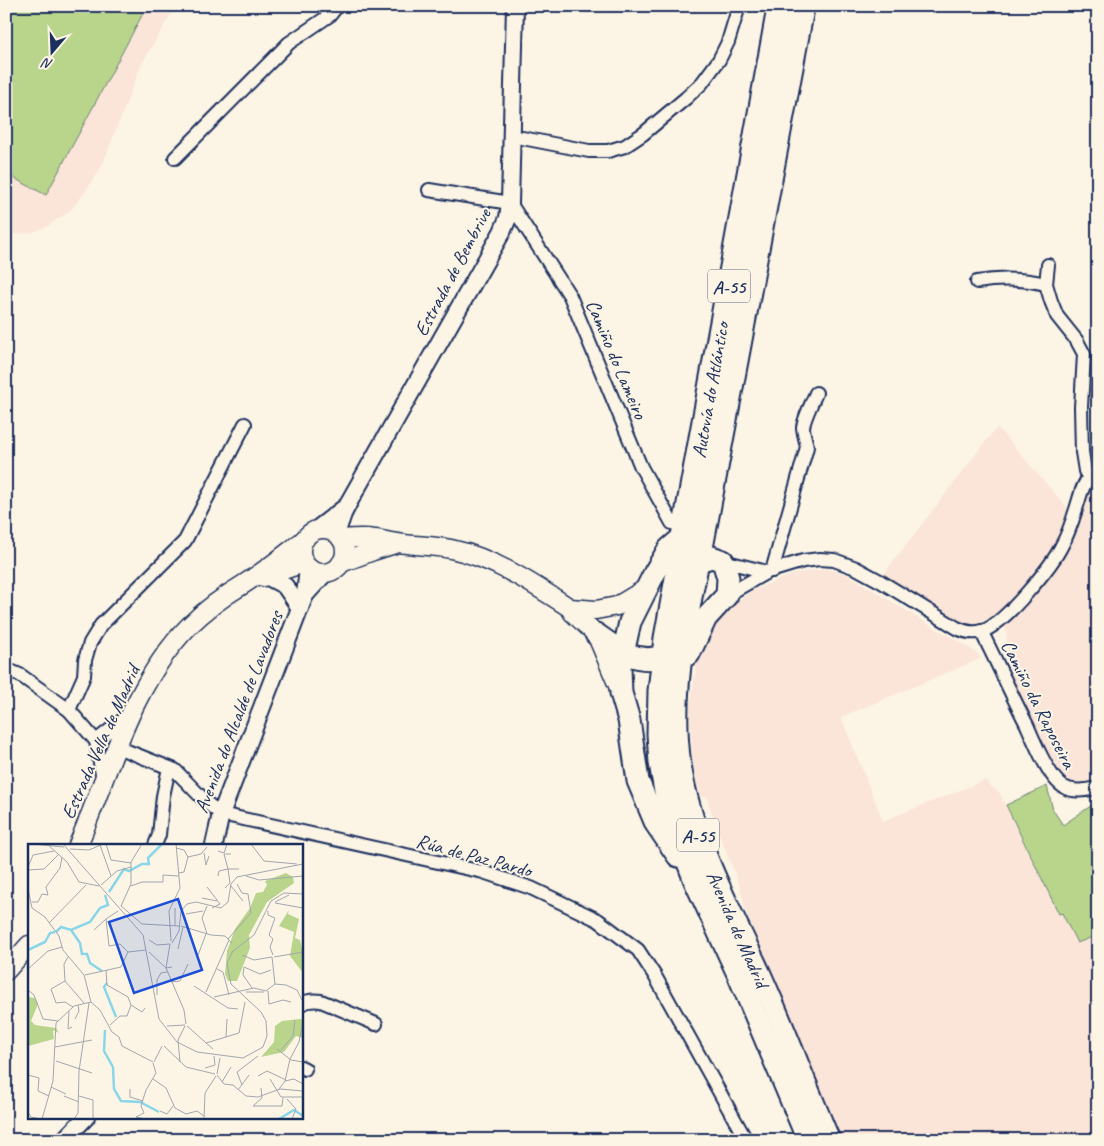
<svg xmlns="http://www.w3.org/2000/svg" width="1104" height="1146" font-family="Caveat,sans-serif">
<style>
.built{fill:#fbe4d8}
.green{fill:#b9d58c;stroke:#6a8275}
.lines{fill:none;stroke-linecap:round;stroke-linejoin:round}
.minor-casing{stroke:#1b2f5e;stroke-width:16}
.tertiary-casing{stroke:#1b2f5e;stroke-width:20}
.secondary-casing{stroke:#1b2f5e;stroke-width:21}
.trunk-casing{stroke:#1b2f5e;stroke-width:25}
.motorway-casing{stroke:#1b2f5e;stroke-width:28}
.minor{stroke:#fcf5e5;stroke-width:12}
.tertiary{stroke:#fcf5e5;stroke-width:16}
.secondary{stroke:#fcf5e5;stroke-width:18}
.trunk{stroke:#fcf5e5;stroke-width:21}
.motorway{stroke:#fcf5e5;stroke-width:24}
.labels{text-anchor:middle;stroke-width:4;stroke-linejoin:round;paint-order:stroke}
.shield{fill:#fcf5e5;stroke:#5e6a86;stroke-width:1}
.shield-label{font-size:19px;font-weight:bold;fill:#1b2f5e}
.street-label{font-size:20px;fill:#1b2f5e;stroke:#fcf5e5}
.inset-river{fill:none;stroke:#89d5e9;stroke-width:2.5}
.inset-road{fill:none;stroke:#a2a6af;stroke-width:1}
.view{fill:#1d4ed8;fill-opacity:0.15;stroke:#1d4ed8;stroke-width:2.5}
.inset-edge{fill:none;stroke:#1b2f5e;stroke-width:2.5}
</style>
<rect width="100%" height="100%" fill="#fcf5e5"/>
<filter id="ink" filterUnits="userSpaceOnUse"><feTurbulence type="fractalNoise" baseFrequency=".02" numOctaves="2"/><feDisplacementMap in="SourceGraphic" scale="10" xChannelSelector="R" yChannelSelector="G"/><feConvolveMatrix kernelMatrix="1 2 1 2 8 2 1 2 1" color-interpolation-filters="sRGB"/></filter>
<g filter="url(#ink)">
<!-- built -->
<g class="built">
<path d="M 6,6 L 170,6 L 174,9 L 141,65 L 102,166 L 85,192 L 71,210 L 48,226 L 31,233 L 15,234 L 6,231 Z"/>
<path d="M 997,427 L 1074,516 L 1098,471 L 1098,782 L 1080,784 L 1067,780 L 1060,775 L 1010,676 L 1006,629 L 990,618 L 975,625 L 965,624 L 882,576 Z"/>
<path d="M 827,569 L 845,574 L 853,578 L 918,618 L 963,644 L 979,655 L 980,659 L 841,717 L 883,821 L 986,780 L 988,784 L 999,792 L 1058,913 L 1061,912 L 1077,943 L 1098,935 L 1098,1140 L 843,1140 L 747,915 L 740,887 L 714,821 L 707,796 L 701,797 L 696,779 L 692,752 L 690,708 L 696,667 L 708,634 L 713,626 L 730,606 L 752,591 L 783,578 L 801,572 Z"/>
</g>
<!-- green -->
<g class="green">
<path d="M 9,6 L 147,6 L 46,195 L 6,174 L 6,11 Z"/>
<path d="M 1047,786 L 1053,810 L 1063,825 L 1098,801 L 1098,935 L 1077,943 L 1062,913 L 1059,914 L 1006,805 Z"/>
</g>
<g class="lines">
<!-- minor casing -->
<g class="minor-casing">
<g id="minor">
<path d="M 512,136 L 589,151 L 608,151 L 625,146 L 643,134 L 686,98 L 702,83 L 719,60 L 728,42 L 739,6"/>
<path d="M 175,158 L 289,43 L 330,15 L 337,6"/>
<path d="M 429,190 L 510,203 L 570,296 L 641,467 L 672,523 L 685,528"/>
<path d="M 1048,265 L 1046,284 L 1051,301 L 1057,316 L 1077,341 L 1084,354 L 1081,407 L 1082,452 L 1085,471 L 1089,478"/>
<path d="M 977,282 C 1000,278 1023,279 1046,284"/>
<path d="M 723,561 L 767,572"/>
<path d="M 772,571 L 807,447 C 806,441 803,432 803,427 C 804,418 812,403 816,393"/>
<path d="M 727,595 L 767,572 L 803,561 L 820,559 L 834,560 L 856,568 L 880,581 L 957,628 C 965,632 973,634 983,631 C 1004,624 1052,566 1062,545 C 1069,533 1073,519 1077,506 C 1080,497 1082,485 1089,478 C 1091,475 1095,473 1098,471"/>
<path d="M 981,631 C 997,662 1011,694 1027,725 C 1034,741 1049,779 1064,787 C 1074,793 1087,790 1098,788"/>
<path d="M 6,669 L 20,675 L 69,710 L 96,741"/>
<path d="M 69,710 L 84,676 L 85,660 L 90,643 L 101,625 L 185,541 L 245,424"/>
<path d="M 117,747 L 175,770 L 208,804 L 221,814 L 483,872 L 531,888 L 598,920 L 638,950 L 655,976 L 746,1140"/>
<path d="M 103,780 L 96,741 L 130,714"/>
<path d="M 155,845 L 159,835 L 163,796 L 169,768"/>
<path d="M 301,1004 C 308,1000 314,1000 321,1001 L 376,1024"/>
<path d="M 301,1067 L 305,1069"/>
</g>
</g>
<!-- tertiary casing -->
<g class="tertiary-casing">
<g id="tertiary">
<path d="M 316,530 L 347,506"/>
<path d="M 336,534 L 343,514 L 349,502 L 502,232 L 508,218 L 510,203 L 515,6"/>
<path d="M 266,576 L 285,586 L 300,608"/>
<path d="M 305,595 L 325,573"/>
<path d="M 214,845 L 221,814 L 305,595 L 308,568"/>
<path d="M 64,1140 L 86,1117"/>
</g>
</g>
<!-- secondary casing -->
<g class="secondary-casing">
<g id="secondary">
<circle cx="323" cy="551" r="22"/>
<path d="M 341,539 C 353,538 364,537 375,539 C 383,540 390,542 398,543 C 415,546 433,545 451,549 C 494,558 533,584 570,608 L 573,613 L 596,634 L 619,688"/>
<path d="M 341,563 L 373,551 L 395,544"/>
<path d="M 263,577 L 298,565 L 305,564"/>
<path d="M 570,608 L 596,610 L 617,606 L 647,588"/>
<path d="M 78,845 C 110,770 131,685 189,626 C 205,610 224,596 244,584 C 247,582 250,580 253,578 C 271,566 288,552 305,539"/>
<path d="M 6,971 L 29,945"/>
</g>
</g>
<!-- trunk casing -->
<g class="trunk-casing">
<g id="trunk">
<path d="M 698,561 C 685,628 670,696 680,764 C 691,838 728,905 759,972 C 784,1027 805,1084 829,1140"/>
<path d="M 685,565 L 712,557 L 723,561 L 728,578 L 727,595 L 706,618 L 689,654"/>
<path d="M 678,567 L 665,638 L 659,691 L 658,734 L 660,763 L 666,797 L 681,844 L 695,881 L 738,974 L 808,1140"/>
<path d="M 596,634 C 614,647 639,667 664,655 C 667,654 670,651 673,649"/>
<path d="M 678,856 L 656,824 L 638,781 L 629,720 L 621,693 L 620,667 L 630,622 L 655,572 L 669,549 L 683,537"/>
</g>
</g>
<!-- motorway casing -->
<g class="motorway-casing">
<g id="motorway">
<path d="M 698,561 L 802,6"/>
<path d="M 678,567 L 780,6"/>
</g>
</g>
<!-- minor -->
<use href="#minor" class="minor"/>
<!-- tertiary -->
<use href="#tertiary" class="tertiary"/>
<!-- secondary -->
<use href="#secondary" class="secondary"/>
<!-- trunk -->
<use href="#trunk" class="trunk"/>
<!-- motorway -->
<use href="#motorway" class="motorway"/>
</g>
</g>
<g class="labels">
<!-- shield labels -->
<g class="shield">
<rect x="708" y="269.5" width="42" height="33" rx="4"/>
<rect x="677" y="818.5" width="42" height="33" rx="4"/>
</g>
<g class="shield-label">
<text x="729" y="293">A-55</text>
<text x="698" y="842">A-55</text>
</g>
<!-- street labels -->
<g class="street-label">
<text transform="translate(452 272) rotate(-62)" y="7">Estrada de Bembrive</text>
<text transform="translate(617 359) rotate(67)" y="7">Camiño do Lameiro</text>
<text transform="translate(710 390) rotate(-80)" y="7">Autovía do Atlántico</text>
<text transform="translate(1039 704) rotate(63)" y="7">Camiño da Raposeira</text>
<text transform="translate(238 712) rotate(-69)" y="7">Avenida do Alcalde de Lavadores</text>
<text transform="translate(100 742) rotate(-66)" y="7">Estrada Vella de Madrid</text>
<text transform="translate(474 855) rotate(15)" y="7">Rúa de Paz Pardo</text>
<text transform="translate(738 929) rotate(66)" y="7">Avenida de Madrid</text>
</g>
</g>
<!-- overview -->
<g transform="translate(28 844)">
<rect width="275" height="275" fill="#fcf5e5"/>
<path d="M 258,29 L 265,33 L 266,39 L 239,58 L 221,91 L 222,104 L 209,137 L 200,137 L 197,130 L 199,107 L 207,85 L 222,64 L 228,49 L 235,48 L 239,41 L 237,37 ZM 261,66 L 260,70 L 271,75 L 267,94 L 272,96 L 275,108 L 275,129 L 262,112 L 266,88 L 251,82 ZM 0,153 L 7,154 L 10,160 L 3,177 L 7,181 L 28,184 L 31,189 L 25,186 L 26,195 L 0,202 ZM 272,175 L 275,176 L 275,194 L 268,192 L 256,208 L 233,213 L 246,198 L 247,182 L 254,177 Z" fill="#b9d58c"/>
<path class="inset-river" d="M 81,48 L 96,25 L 101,27 L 114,20 L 121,20 L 120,14 L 134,0M 43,86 L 52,99 L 54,110 L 59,110 L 62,119 L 74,127M 28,88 L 33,83 L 43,86 L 62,78 L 72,64 L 80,61 L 77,51M 0,106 L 17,98 L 22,89 L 27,88M 79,139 L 76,143 L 88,173M 77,186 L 76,207 L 85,223 L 86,245 L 93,257 L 112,258 L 131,268M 251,275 L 266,266 L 275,272"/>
<path class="inset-road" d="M 4,0 L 36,3M 19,0 L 39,18 L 51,38 L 71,42M 35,0 L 115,91 L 131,175 L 149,198 L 169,208 L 215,214 L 235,203 L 239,192 L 238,177 L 233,168 L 203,140 L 199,119 L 205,107 L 226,91 L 243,57 L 256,49 L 275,50M 78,0 L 83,16 L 103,19M 114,0 L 103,18 L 103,40 L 93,62 L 114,80 L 151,82M 223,0 L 236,17 L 269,20M 72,1 L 83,32M 148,4 L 156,6 L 160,13 L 173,10 L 179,3M 42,5 L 61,6 L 75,0M 190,7 L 196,9 L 199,0M 176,9 L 178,21 L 181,12M 203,10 L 196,10 L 200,25 L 211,25M 0,23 L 5,11 L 26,7M 0,26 L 16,25 L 31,10M 151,29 L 156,28 L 160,13M 190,32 L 191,27 L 200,25 L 202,39 L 197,44M 218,32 L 231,36 L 275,32M 73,41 L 89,27 L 103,23M 103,42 L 114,38 L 135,38 L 135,31 L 151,32M 203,42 L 215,57M 179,43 L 192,60 L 184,64M 0,45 L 4,64 L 17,73 L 31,92 L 35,106 L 56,131 L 63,158 L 72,166 L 84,188 L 91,193 L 94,202 L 125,218M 174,54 L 189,57M 4,58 L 10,58 L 14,50 L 20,51 L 18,43 L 32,24 L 34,13M 247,58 L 261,51M 247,59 L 275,64M 179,62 L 174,74 L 179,90M 147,64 L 147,82M 90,67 L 78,75 L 81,102 L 92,100 L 100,108M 240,67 L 240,71 L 247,74 L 241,91 L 245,95 L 242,103 L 245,111M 158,70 L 175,67M 21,79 L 58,41M 153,82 L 183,91 L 197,92 L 204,99M 66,86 L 78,75M 200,95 L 223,69 L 220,50 L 214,49 L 209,40M 121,96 L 129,101 L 142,100M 143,97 L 141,67 L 152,44 L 148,0M 144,99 L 151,87 L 153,67 L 159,60 L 168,58 L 193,64 L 200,58 L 203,40 L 209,33 L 275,20M 142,100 L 138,124 L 156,166 L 158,180M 150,105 L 155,83M 100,108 L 118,106M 121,108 L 138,124 L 144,123M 170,111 L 178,90M 214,111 L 226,116 L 244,113M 244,113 L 247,140M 246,113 L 275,108M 0,125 L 20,107 L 34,103M 189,125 L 195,128 L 201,151M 78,126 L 79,141 L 100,153 L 103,161M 57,131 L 93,123 L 100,108M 37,137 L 36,120 L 40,113M 143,138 L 152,137 L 160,120M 166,142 L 200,164 L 210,165M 224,144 L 215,131 L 216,123 L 232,130 L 243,126M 0,146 L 6,151 L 15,175 L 30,177M 238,147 L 247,140 L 258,141 L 269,146 L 275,158M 240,147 L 241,160 L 255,156 L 263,158M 178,148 L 201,96M 218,148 L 236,148M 129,151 L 129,136 L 133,129 L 139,128M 186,153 L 226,144 L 238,147M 103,161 L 114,168 L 117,164M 45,163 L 37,158 L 28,159 L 23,145 L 37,137 L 56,159M 41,167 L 40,185 L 44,183M 47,175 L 51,167 L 50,161M 82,181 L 92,172 L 99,172 L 103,161M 139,182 L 157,181M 159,182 L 185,205M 198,193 L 199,175M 178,199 L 211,189 L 217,158M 136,202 L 158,223 L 187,230M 27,203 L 64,196M 249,205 L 263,216 L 275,218M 253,206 L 265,192 L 267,176M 28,217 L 64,229M 126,218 L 134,202M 152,218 L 150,196 L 157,182M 177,224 L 187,221 L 186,212M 189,230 L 192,214M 0,231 L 11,234 L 10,247 L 21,252M 189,231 L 196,240 L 205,241 L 218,252 L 230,253 L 252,245 L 275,247M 230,232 L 239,227 L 258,236M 125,235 L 138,244 L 147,264 L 158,270 L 169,267 L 176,272M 242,235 L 253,253 L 275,253M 257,237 L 266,235 L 275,240M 194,238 L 203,223M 214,241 L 209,228 L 230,212M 23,243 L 38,250M 102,245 L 102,253 L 115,257M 251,245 L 257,237 L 262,215 L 271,198 L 275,177M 210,246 L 221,231M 36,252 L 51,258M 51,252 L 65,256 L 65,275M 259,255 L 268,265 L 264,275M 225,262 L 254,262 L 255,254M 225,262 L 234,254 L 233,244M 132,267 L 139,270 L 145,262M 0,268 L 3,273 L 13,275M 14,275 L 25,237 L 28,179 L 46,162 L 63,158M 46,275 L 50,269 L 51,227 L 61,159M 117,275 L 108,273 L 116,269 L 113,262 L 118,246 L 128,229 L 125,219M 176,275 L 177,249 L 188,232"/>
<path class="view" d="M 150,55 L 174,126 L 106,149 L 81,78 Z"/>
<rect width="275" height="275" class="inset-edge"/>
</g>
<!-- margin -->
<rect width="1104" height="1146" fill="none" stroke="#fcf5e5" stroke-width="25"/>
<rect x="12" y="12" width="1079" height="1121" fill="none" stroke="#1b2f5e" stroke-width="2" filter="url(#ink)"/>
<!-- north arrow -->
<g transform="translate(52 52) rotate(199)" stroke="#fcf5e5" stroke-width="4" paint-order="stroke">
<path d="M0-4L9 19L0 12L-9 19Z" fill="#1b2f5e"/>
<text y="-8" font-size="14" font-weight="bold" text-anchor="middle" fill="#1b2f5e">N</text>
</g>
</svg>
